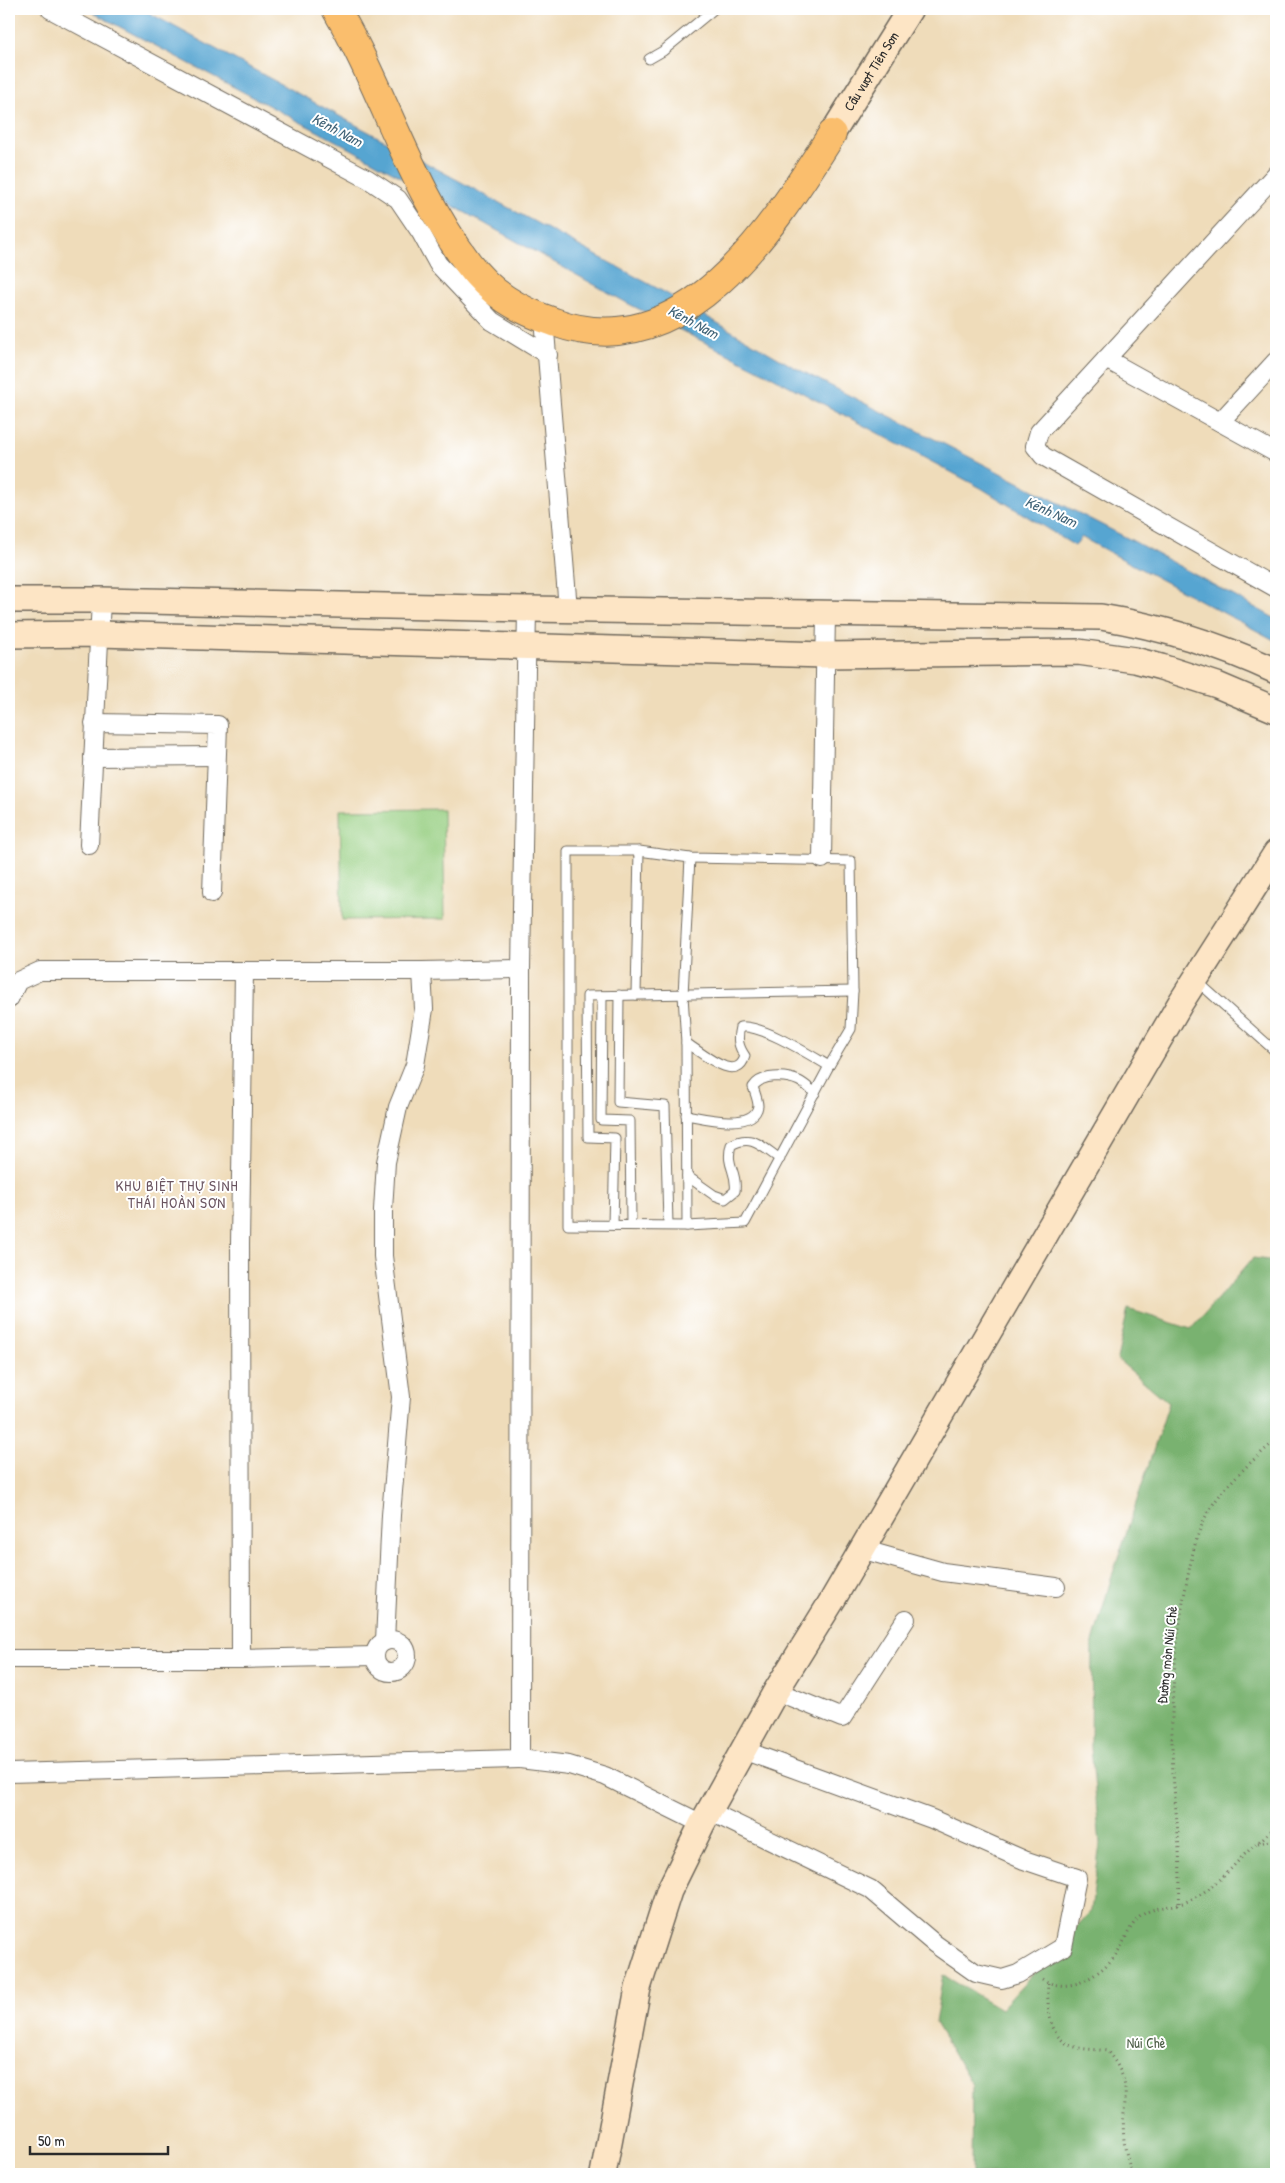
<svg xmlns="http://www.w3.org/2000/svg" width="1285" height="2183" font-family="'Patrick Hand',sans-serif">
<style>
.green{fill:#97cf82;stroke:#617d56}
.forest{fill:#79b270;stroke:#526e4e}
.water{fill:#57a5d1;stroke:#41687e}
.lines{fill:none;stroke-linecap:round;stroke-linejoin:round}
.lane-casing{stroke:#70695d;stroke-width:11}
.street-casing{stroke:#70695d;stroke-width:20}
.secondary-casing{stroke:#70695d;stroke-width:28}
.highway-casing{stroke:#70695d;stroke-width:30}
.path{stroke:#70695d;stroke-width:3;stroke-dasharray:1 4;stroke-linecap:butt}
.lane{stroke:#fff;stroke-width:9}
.street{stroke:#fff;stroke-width:18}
.secondary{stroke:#fde5c5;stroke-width:25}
.highway{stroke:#fabe6d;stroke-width:28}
.labels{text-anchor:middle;stroke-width:4;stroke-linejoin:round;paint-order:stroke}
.street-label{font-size:14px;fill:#2b2b2b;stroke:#fff}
.park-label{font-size:14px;fill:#4b5c45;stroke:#fff}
.water-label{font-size:15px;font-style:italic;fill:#3f6276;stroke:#fff}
.neighbourhood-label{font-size:15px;letter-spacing:1px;fill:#6a5460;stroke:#fff}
</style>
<rect width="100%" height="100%" fill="#fff"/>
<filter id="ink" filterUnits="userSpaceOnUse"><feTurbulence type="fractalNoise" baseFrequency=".02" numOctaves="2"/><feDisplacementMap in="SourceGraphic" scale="10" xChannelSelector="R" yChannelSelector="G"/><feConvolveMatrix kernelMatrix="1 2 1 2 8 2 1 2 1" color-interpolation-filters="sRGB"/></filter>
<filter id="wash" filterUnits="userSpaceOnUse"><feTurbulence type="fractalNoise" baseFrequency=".0096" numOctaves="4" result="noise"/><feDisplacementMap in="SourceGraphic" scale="20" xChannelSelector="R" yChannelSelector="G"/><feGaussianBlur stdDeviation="1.12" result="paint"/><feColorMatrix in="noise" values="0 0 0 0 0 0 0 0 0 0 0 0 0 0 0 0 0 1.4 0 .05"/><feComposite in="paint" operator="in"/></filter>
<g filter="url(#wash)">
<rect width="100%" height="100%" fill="#efdcba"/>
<!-- green -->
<path class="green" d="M 443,809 L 445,919 L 342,920 L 340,810 Z"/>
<!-- forest -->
<path class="forest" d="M 1253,1258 L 1276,1261 L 1276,2174 L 971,2174 L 972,2085 L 935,2023 L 943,1975 L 1001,2009 L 1091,1911 L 1100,1844 L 1091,1747 L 1092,1646 L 1111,1579 L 1169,1403 L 1117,1359 L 1128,1309 L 1191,1329 Z"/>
<!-- water -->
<path class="water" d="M 86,9 L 142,9 L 664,292 L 792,366 L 1135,542 L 1276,619 L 1276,641 L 1081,537 L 1075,546 L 981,488 L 765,373 L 627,303 L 351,149 Z"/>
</g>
<g filter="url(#ink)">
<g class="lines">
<!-- lane casing -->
<g class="lane-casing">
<g id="lane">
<path d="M 649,59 L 663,51 L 714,9"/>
<path d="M 568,851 L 639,851 L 690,858 L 851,861 L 853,991 L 851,1029 L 829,1066 L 745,1223 L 687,1226 L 568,1225 Z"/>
<path d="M 1197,981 L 1276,1052"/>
<path d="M 619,995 L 618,1102 L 665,1106 L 668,1225"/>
<path d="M 636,995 L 639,851"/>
<path d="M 602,996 L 601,1120 L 630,1121 L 631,1225"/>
<path d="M 686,1043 C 701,1052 737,1085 745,1056 C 738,1046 737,1039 740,1027 C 761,1024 810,1055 829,1066"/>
<path d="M 686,1115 C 703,1118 754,1131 758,1106 C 758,1100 755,1093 753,1087 C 761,1074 786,1075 799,1081 C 805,1084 810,1089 815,1093"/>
<path d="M 687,1176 L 714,1195 L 725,1199 L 735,1191 C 738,1171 725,1167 731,1145 C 752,1133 762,1147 780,1159"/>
<path d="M 613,1225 L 615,1138 L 588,1137 L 587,996 L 853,991"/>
<path d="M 687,1226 L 686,1043 L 683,995 L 690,858"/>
</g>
</g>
<!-- street casing -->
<g class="street-casing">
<g id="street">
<path d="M 50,9 L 368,179 L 398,199 L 421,233 L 438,264 L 492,321 L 548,355"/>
<path d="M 1276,174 L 1039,432 L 1035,446 L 1043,456 L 1276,588"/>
<path d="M 544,319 L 568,609"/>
<path d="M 1106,359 L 1276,453"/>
<path d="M 1220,422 L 1276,361"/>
<path d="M 94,723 L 218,725 L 212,893"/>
<path d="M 93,757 L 216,756"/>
<path d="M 89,845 L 101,600"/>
<path d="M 822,859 L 826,613"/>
<path d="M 422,971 L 521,969"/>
<path d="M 9,999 L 18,981 L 40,971 L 422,971 L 424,1009 L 415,1065 L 398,1107 L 386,1162 L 383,1210 L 383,1256 L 401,1397 L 391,1515 L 385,1641"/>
<path d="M 861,1549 L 943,1572 L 1056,1587"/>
<circle cx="391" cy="1656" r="16"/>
<path d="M 9,1659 L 241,1659 L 375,1656"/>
<path d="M 241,1659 L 240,1244 L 244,971"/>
<path d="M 776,1691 L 842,1718 L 906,1619"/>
<path d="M 520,1759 L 569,1765 L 605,1776 L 702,1824"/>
<path d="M 9,1773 L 520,1759 L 521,969 L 527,609"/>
<path d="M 709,1811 L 870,1889 L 935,1944 L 976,1973 L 1002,1979 L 1018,1974 L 1063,1947 L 1077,1878 L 1024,1860 L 932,1819 L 743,1750"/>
</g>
</g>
<!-- secondary casing -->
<g class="secondary-casing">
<g id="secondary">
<path id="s1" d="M 832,134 L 910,9"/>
<path d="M 9,600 L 101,600 L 527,609 L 1101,617 C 1162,627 1220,645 1276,671"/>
<path d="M 9,635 L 99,634 L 824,655 L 1078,652 L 1135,660 L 1161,667 L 1217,685 L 1276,710"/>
<path d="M 603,2174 L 638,1988 L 669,1891 L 702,1824 L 776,1691 L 833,1599 L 1181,1002 L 1276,853"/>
</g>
</g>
<!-- highway casing -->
<g class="highway-casing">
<path id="highway" d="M 336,9 C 384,91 410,186 468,263 C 490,293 518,310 554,322 C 684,370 773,227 832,134"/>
</g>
<!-- path -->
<g class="path">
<path d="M 1258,1843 L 1276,1840"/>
<path d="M 1179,1903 C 1183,1849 1172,1796 1172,1741 C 1171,1692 1176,1639 1185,1591 C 1190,1566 1194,1540 1205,1518 C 1220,1488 1252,1461 1276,1440"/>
<path d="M 1042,1979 C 1069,1996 1100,1976 1117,1953 C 1126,1940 1129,1925 1142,1915 C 1156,1905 1175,1908 1190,1900 C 1215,1887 1223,1877 1242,1857 C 1253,1846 1265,1837 1276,1826"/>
<path d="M 1048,1983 C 1047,2007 1048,2040 1075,2047 C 1085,2050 1097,2049 1107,2051 C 1137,2086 1120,2102 1124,2140 C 1125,2151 1129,2163 1131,2174"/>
</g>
<!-- lane -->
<use href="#lane" class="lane"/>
<!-- street -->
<use href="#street" class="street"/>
<!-- secondary -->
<use href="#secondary" class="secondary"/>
<!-- highway -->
<use href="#highway" class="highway"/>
</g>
</g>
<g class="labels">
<!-- street labels -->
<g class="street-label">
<text dy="5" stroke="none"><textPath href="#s1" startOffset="74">Cầu vượt Tiên Sơn</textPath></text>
<text transform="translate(1167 1655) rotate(-84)" y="5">Đường mòn Núi Chè</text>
</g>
<!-- park labels -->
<g class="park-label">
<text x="1146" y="2048">Núi Chè</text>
</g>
<!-- water labels -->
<g class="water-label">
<text transform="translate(337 130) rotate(28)" y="5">Kênh Nam</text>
<text transform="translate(693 322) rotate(28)" y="5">Kênh Nam</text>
<text transform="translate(1051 512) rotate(24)" y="5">Kênh Nam</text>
</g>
<!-- neighbourhood labels -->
<g class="neighbourhood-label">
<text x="177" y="1191">KHU BIỆT THỰ SINH<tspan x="177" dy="17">THÁI HOÀN SƠN</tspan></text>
</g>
</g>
<!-- margin -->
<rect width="1285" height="2183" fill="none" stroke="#fff" stroke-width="30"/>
<!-- scale -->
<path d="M30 2146v8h138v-8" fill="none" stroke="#2b2b2b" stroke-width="2.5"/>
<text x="38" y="2146" font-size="15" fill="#2b2b2b" stroke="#ffffff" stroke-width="4" paint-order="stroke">50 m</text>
</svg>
